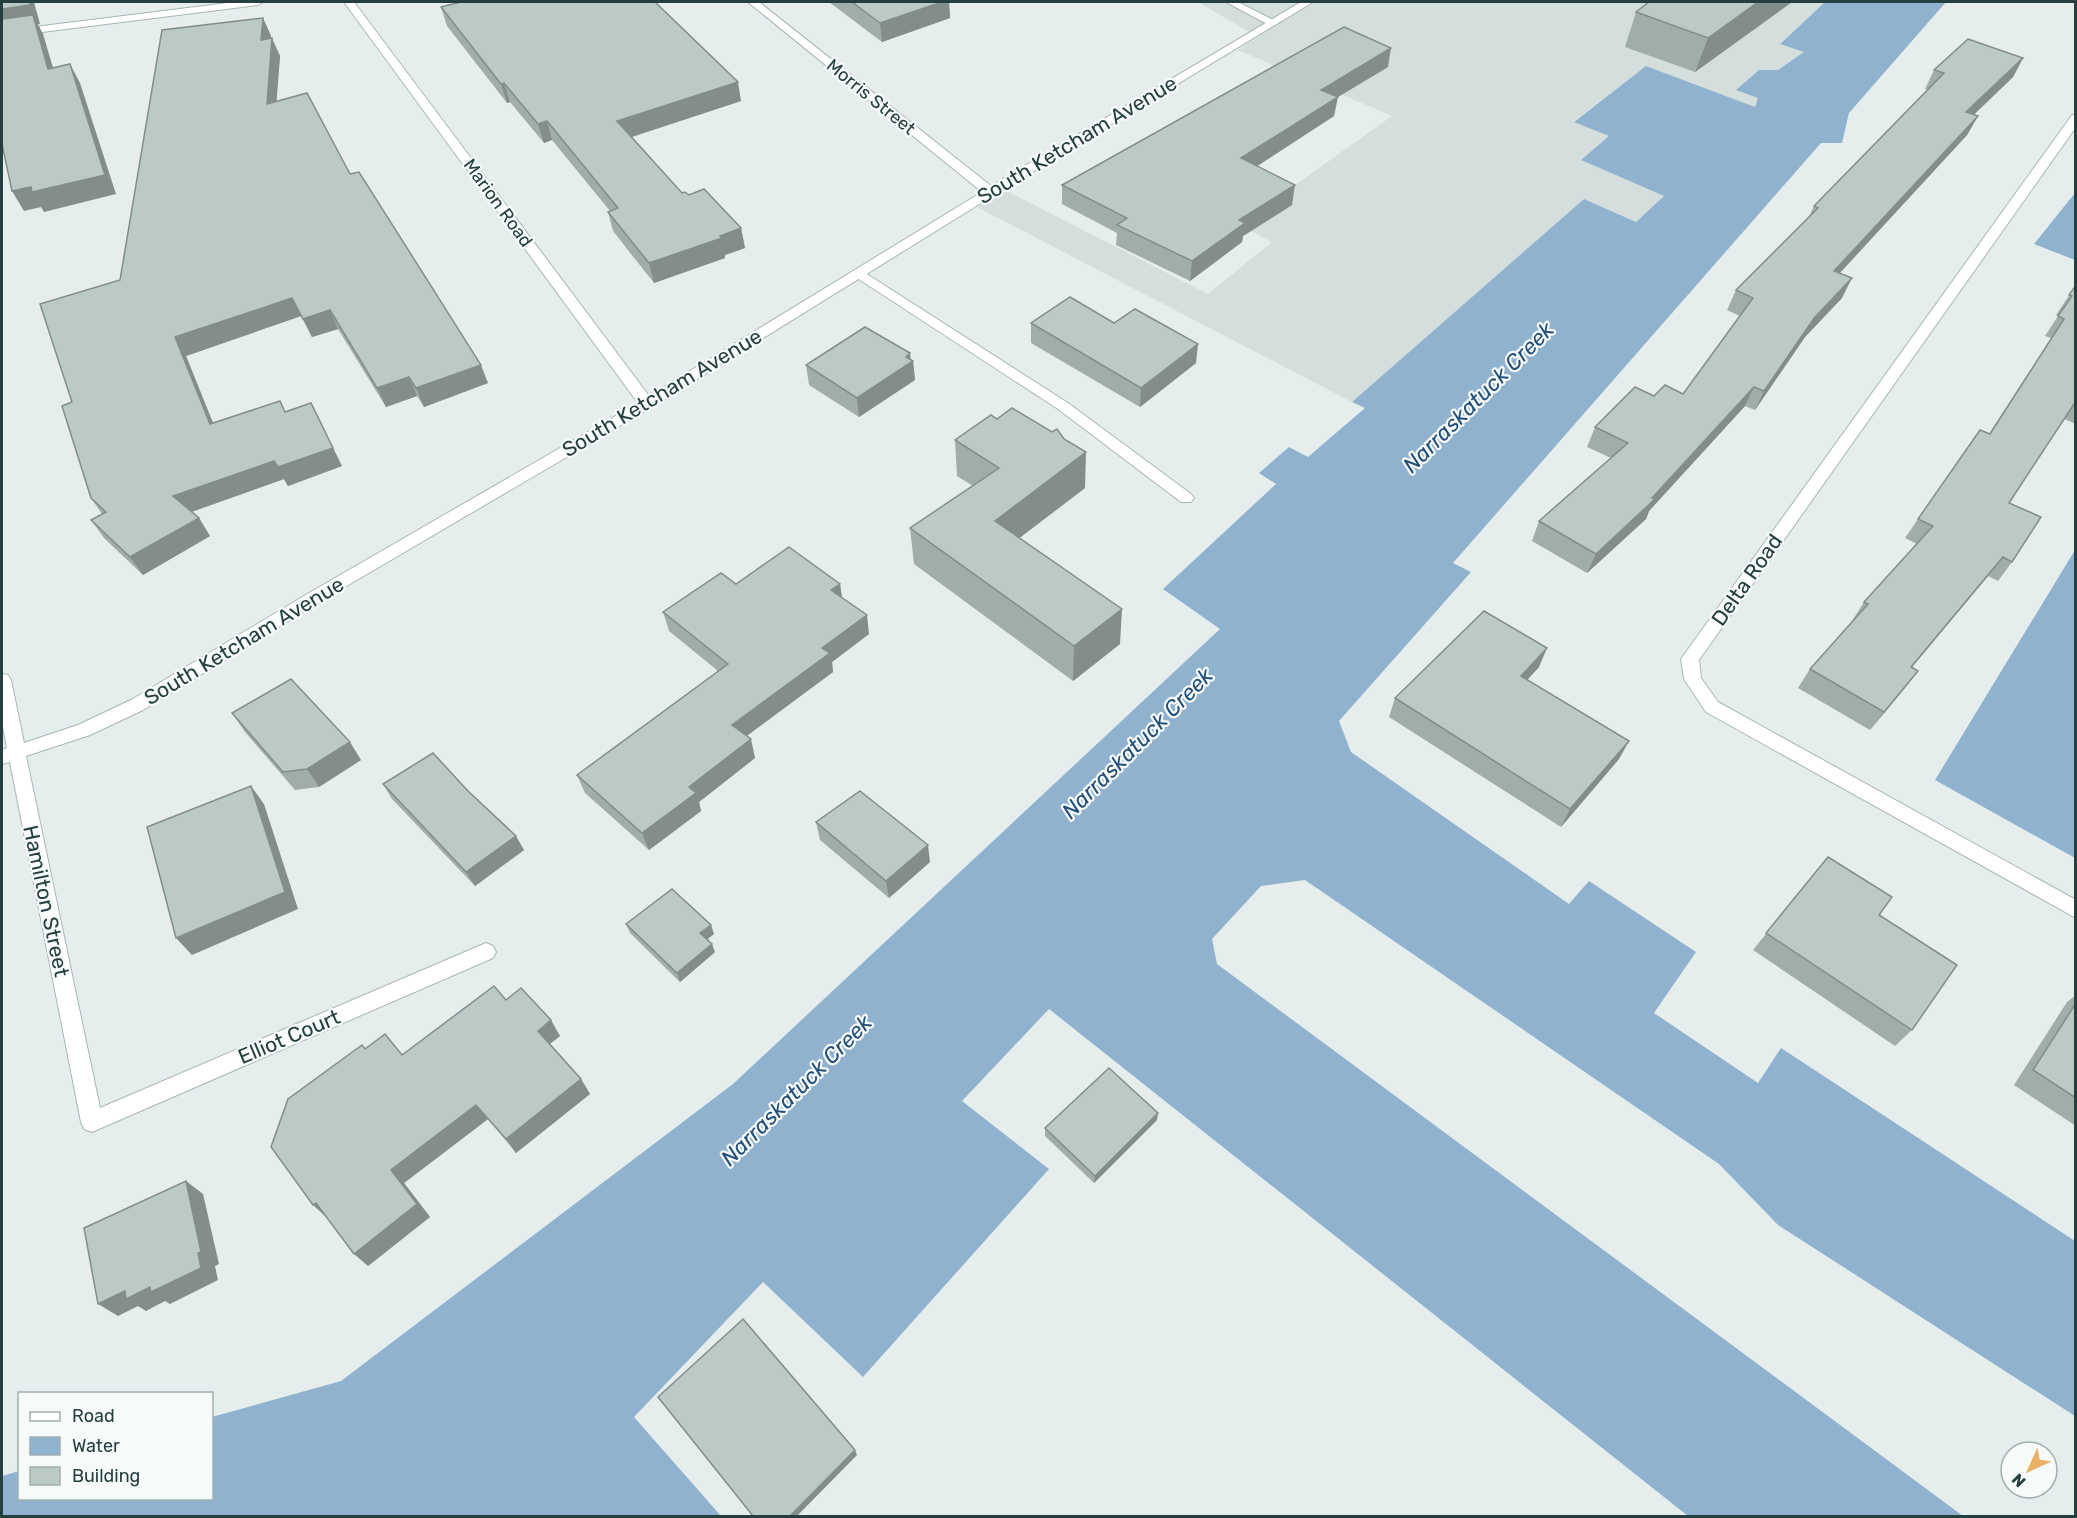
<svg xmlns="http://www.w3.org/2000/svg" width="2077" height="1518" font-family="Rubik,sans-serif">
<style>
.built{fill:#d4dedc}
.water{fill:#91b2cf}
.lines{fill:none;stroke-linecap:round;stroke-linejoin:round}
.service-casing{stroke:#a8b6b5;stroke-width:2}
.minor-casing{stroke:#a8b6b5;stroke-width:2}
.service{fill:#fff;fill-rule:evenodd}
.minor{fill:#fff;fill-rule:evenodd}
.wall{fill:#a1adab}
.shaded-wall{fill:#838d8b}
.building{fill:#bbc9c7;stroke:#838d8b;stroke-width:1.5}
.labels{text-anchor:middle;stroke-width:4.5;stroke-linejoin:round;paint-order:stroke}
.far-street-label{font-size:18px;fill:#253e3f;stroke:#f6faf9}
.street-label{font-size:21px;fill:#253e3f;stroke:#f6faf9}
.water-label{font-size:22px;font-style:italic;fill:#224f79;stroke:#f6faf9}
</style>
<rect width="100%" height="100%" fill="#e6eeed"/>
<!-- built -->
<path class="built" d="M 1198,2 L 1825,2 L 1780,43 L 1805,52 L 1778,70 L 1759,70 L 1737,89 L 1759,98 L 1755,107 L 1646,66 L 1574,121 L 1609,136 L 1581,160 L 1664,196 L 1636,222 L 1584,199 L 1352,402 L 977,207 L 1005,190 L 1208,294 L 1272,242 L 1239,225 L 1392,116 L 1238,50 L 1258,37 Z"/>
<!-- water -->
<g class="water">
<path d="M 1825,2 L 1946,2 L 1849,113 L 1842,143 L 1821,143 L 1453,563 L 1471,572 L 1339,721 L 1351,752 L 1569,904 L 1589,881 L 1696,952 L 1654,1013 L 1758,1083 L 1781,1048 L 2075,1241 L 2075,1416 L 1778,1225 L 1719,1164 L 1305,880 L 1261,886 L 1212,939 L 1217,964 L 1963,1516 L 1688,1516 L 1049,1009 L 962,1101 L 1049,1169 L 863,1377 L 763,1282 L 634,1417 L 721,1516 L 2,1516 L 2,1476 L 19,1471 L 20,1498 L 212,1498 L 212,1417 L 341,1381 L 733,1084 L 1220,629 L 1163,589 L 1276,484 L 1259,473 L 1289,447 L 1308,457 L 1365,408 L 1352,402 L 1584,199 L 1636,222 L 1664,196 L 1581,160 L 1609,136 L 1574,122 L 1646,66 L 1755,107 L 1758,98 L 1736,90 L 1759,70 L 1778,70 L 1804,52 L 1780,44 Z"/>
<path d="M 2075,193 L 2075,260 L 2034,244 Z"/>
<path d="M 2075,550 L 2075,858 L 1935,780 Z"/>
</g>
<g class="lines">
<!-- service casing -->
<g class="service-casing">
<g id="service">
<path d="M 1226,2 L 1238,2 L 1279,23 L 1269,25 Z"/>
<path d="M 859,269 L 1068,403 L 1191,494 L 1194,498 L 1191,502 L 1181,502 L 1058,409 L 854,276 L 852,273 Z"/>
</g>
</g>
<!-- minor casing -->
<g class="minor-casing">
<g id="minor">
<path d="M 236,2 L 263,2 L 258,5 L 2,37 L 2,31 Z"/>
<path d="M 344,2 L 354,2 L 649,396 L 982,192 L 748,2 L 759,2 L 991,186 L 1301,2 L 1313,2 L 994,195 L 652,407 L 321,601 L 143,710 L 90,735 L 26,756 L 100,1108 L 479,946 L 486,943 L 493,946 L 496,952 L 493,958 L 92,1132 L 84,1129 L 81,1122 L 10,762 L 2,764 L 2,750 L 7,748 L 2,721 L 2,674 L 8,675 L 11,680 L 24,743 L 78,725 L 131,700 L 309,593 L 638,403 Z"/>
<path d="M 2072,115 L 2076,115 L 2076,127 L 1699,660 L 1701,678 L 1718,702 L 2076,900 L 2076,918 L 1706,712 L 1684,679 L 1681,659 Z"/>
</g>
</g>
<!-- service -->
<use href="#service" class="service"/>
<!-- minor -->
<use href="#minor" class="minor"/>
</g>
<!-- wall -->
<g class="wall">
<path d="M 829,2 L 949,2 L 950,18 L 882,42 Z"/>
<path d="M 1792,2 L 1695,72 L 1625,47 L 1636,12 Z"/>
<path d="M 441,7 L 741,101 L 632,137 L 682,193 L 689,195 L 741,228 L 745,248 L 725,255 L 725,258 L 654,283 L 613,231 L 608,212 L 610,211 L 552,140 L 544,143 L 510,102 L 507,103 L 447,26 Z"/>
<path d="M 263,18 L 271,36 L 270,38 L 280,56 L 276,101 L 350,174 L 488,383 L 424,407 L 417,396 L 386,407 L 338,329 L 312,337 L 301,316 L 186,356 L 213,423 L 286,412 L 342,466 L 288,486 L 284,479 L 192,512 L 199,518 L 210,536 L 143,575 L 104,538 L 91,520 L 102,514 L 91,498 L 72,402 L 120,280 Z"/>
<path d="M 2023,58 L 2013,77 L 1973,115 L 1978,116 L 1967,135 L 1840,273 L 1842,298 L 1805,337 L 1755,410 L 1745,406 L 1649,511 L 1646,519 L 1587,573 L 1532,541 L 1539,521 L 1611,458 L 1587,447 L 1595,427 L 1654,396 L 1683,394 L 1740,316 L 1727,310 L 1736,290 L 1809,217 L 1814,206 L 1928,90 L 1925,89 L 1934,70 Z"/>
<path d="M 1388,67 L 1337,97 L 1334,116 L 1257,166 L 1292,205 L 1243,236 L 1242,242 L 1190,281 L 1116,245 L 1117,233 L 1062,204 L 1062,185 Z"/>
<path d="M 2076,285 L 2076,424 L 2064,419 L 2009,503 L 2012,562 L 1998,581 L 1988,576 L 1912,667 L 1918,671 L 1904,689 L 1870,730 L 1798,688 L 1810,669 L 1853,622 L 1852,621 L 1864,602 L 1917,544 L 1905,538 L 1918,519 L 1989,434 L 2051,338 L 2045,336 L 2058,316 L 2056,315 Z"/>
<path d="M 1031,323 L 1114,323 L 1196,363 L 1140,407 L 1031,343 Z"/>
<path d="M 911,359 L 913,361 L 915,380 L 859,417 L 809,385 L 806,365 Z"/>
<path d="M 955,440 L 1085,488 L 1019,538 L 1120,644 L 1073,681 L 914,564 L 910,528 L 973,486 L 957,476 Z"/>
<path d="M 736,584 L 840,584 L 842,598 L 869,634 L 832,662 L 833,672 L 747,736 L 755,758 L 699,802 L 701,811 L 649,850 L 585,793 L 577,775 L 718,671 L 669,631 L 663,612 Z"/>
<path d="M 1539,667 L 1527,680 L 1619,759 L 1561,827 L 1389,717 L 1395,698 Z"/>
<path d="M 232,713 L 361,760 L 319,787 L 295,790 L 245,732 Z"/>
<path d="M 383,784 L 524,850 L 475,886 L 392,799 Z"/>
<path d="M 816,822 L 930,862 L 889,898 L 820,840 Z"/>
<path d="M 1828,857 L 1879,915 L 1912,1030 L 1895,1046 L 1753,950 Z"/>
<path d="M 626,924 L 714,934 L 707,939 L 715,952 L 680,982 L 630,933 Z"/>
<path d="M 2076,995 L 2076,1126 L 2014,1085 L 2067,1002 Z"/>
<path d="M 506,1000 L 560,1036 L 550,1044 L 581,1079 L 590,1094 L 516,1153 L 488,1119 L 404,1183 L 430,1217 L 368,1266 L 327,1218 L 313,1205 L 365,1049 L 402,1055 Z"/>
<path d="M 1157,1120 L 1094,1183 L 1045,1136 L 1045,1128 Z"/>
</g>
<!-- shaded-wall -->
<g class="shaded-wall">
<path d="M 29,2 L 34,2 L 40,24 L 38,24 L 43,34 L 59,88 L 48,69 L 2,31 L 2,9 Z"/>
<path d="M 942,2 L 949,2 L 950,18 L 882,42 L 880,23 Z"/>
<path d="M 1758,2 L 1792,2 L 1695,72 L 1708,38 Z"/>
<path d="M 263,18 L 271,36 L 269,57 L 261,40 Z"/>
<path d="M 272,38 L 280,56 L 275,122 L 267,104 Z"/>
<path d="M 1391,48 L 1388,67 L 1318,109 L 1321,90 Z"/>
<path d="M 2023,58 L 2013,77 L 1956,132 L 1966,112 Z"/>
<path d="M 70,64 L 80,83 L 116,194 L 44,212 L 41,207 L 24,211 L 12,191 Z"/>
<path d="M 738,82 L 741,101 L 622,140 L 617,121 Z"/>
<path d="M 504,83 L 510,102 L 507,103 L 501,84 Z"/>
<path d="M 1338,97 L 1334,116 L 1239,178 L 1241,158 Z"/>
<path d="M 1978,116 L 1967,135 L 1824,290 L 1834,271 Z"/>
<path d="M 547,121 L 552,140 L 544,143 L 538,124 Z"/>
<path d="M 1295,185 L 1292,205 L 1243,236 L 1242,242 L 1190,281 L 1192,261 L 1239,220 Z"/>
<path d="M 741,228 L 745,248 L 725,255 L 725,258 L 654,283 L 649,263 L 720,236 Z"/>
<path d="M 1852,278 L 1842,298 L 1805,337 L 1755,410 L 1764,391 L 1815,317 Z"/>
<path d="M 292,298 L 301,316 L 186,356 L 221,443 L 210,424 L 175,337 Z"/>
<path d="M 330,310 L 338,329 L 312,337 L 303,319 Z"/>
<path d="M 1198,344 L 1196,363 L 1140,407 L 1141,388 Z"/>
<path d="M 910,353 L 911,362 L 913,361 L 915,380 L 859,417 L 857,398 Z"/>
<path d="M 481,365 L 488,383 L 424,407 L 416,388 Z"/>
<path d="M 409,377 L 417,396 L 386,407 L 377,388 Z"/>
<path d="M 1754,387 L 1745,406 L 1649,511 L 1646,519 L 1587,573 L 1596,554 L 1652,498 Z"/>
<path d="M 311,403 L 342,466 L 288,486 L 284,479 L 185,514 L 173,496 Z"/>
<path d="M 1086,452 L 1085,488 L 996,556 L 995,521 Z"/>
<path d="M 199,518 L 210,536 L 143,575 L 130,557 Z"/>
<path d="M 2003,557 L 1988,576 L 1897,685 L 1911,667 Z"/>
<path d="M 840,584 L 843,604 L 831,590 Z"/>
<path d="M 1122,609 L 1120,644 L 1073,681 L 1074,646 Z"/>
<path d="M 867,615 L 869,634 L 832,662 L 833,672 L 737,743 L 732,725 L 822,648 Z"/>
<path d="M 1547,648 L 1539,667 L 1513,695 L 1521,676 Z"/>
<path d="M 1918,671 L 1904,689 L 1870,730 L 1884,712 Z"/>
<path d="M 751,739 L 755,758 L 699,802 L 701,811 L 649,850 L 642,833 L 689,787 Z"/>
<path d="M 1629,741 L 1619,759 L 1561,827 L 1570,809 Z"/>
<path d="M 350,742 L 361,760 L 319,787 L 307,769 Z"/>
<path d="M 251,786 L 264,804 L 298,909 L 192,955 L 176,938 Z"/>
<path d="M 516,836 L 524,850 L 475,886 L 466,872 Z"/>
<path d="M 928,845 L 930,862 L 889,898 L 886,881 Z"/>
<path d="M 711,925 L 714,934 L 704,942 L 700,933 Z"/>
<path d="M 712,944 L 715,952 L 680,982 L 677,973 Z"/>
<path d="M 551,1020 L 560,1036 L 547,1046 L 538,1031 Z"/>
<path d="M 581,1079 L 590,1094 L 516,1153 L 506,1139 Z"/>
<path d="M 476,1105 L 488,1119 L 404,1183 L 430,1217 L 368,1266 L 354,1254 L 391,1170 Z"/>
<path d="M 1158,1113 L 1157,1120 L 1094,1183 L 1095,1176 Z"/>
<path d="M 186,1181 L 203,1194 L 219,1264 L 215,1266 L 218,1280 L 170,1304 L 165,1301 L 146,1311 L 138,1306 L 118,1316 L 98,1304 Z"/>
<path d="M 316,1203 L 328,1218 L 313,1205 Z"/>
<path d="M 855,1450 L 857,1455 L 797,1516 L 790,1516 Z"/>
</g>
<!-- building -->
<g class="building">
<path d="M 2,2 L 29,2 L 30,5 L 2,9 Z"/>
<path d="M 461,2 L 655,2 L 738,82 L 617,121 L 682,193 L 685,192 L 689,195 L 704,189 L 741,228 L 720,236 L 722,238 L 649,263 L 608,212 L 618,208 L 547,121 L 538,124 L 504,83 L 501,84 L 441,7 Z"/>
<path d="M 852,2 L 942,2 L 880,23 Z"/>
<path d="M 1649,2 L 1758,2 L 1708,38 L 1636,12 Z"/>
<path d="M 33,15 L 48,69 L 70,64 L 105,175 L 32,192 L 31,187 L 12,191 L 2,144 L 2,19 Z"/>
<path d="M 263,18 L 261,40 L 272,38 L 267,104 L 307,93 L 350,174 L 359,172 L 481,365 L 416,388 L 409,377 L 377,388 L 330,310 L 303,319 L 292,298 L 175,337 L 210,424 L 280,401 L 285,412 L 311,403 L 333,448 L 278,467 L 274,461 L 173,496 L 199,518 L 130,557 L 91,520 L 106,512 L 91,498 L 62,406 L 72,402 L 40,304 L 120,280 L 162,30 Z"/>
<path d="M 1344,27 L 1391,48 L 1321,90 L 1338,97 L 1241,158 L 1295,185 L 1239,220 L 1245,223 L 1192,261 L 1117,225 L 1127,218 L 1062,185 Z"/>
<path d="M 1968,39 L 2023,58 L 1966,112 L 1978,116 L 1834,271 L 1852,278 L 1815,317 L 1764,391 L 1754,387 L 1652,498 L 1655,499 L 1596,554 L 1539,521 L 1628,443 L 1595,427 L 1635,387 L 1654,396 L 1665,385 L 1683,394 L 1753,298 L 1736,290 L 1818,208 L 1814,206 L 1944,73 L 1934,70 Z"/>
<path d="M 2076,285 L 2076,401 L 2009,503 L 2041,517 L 2012,562 L 2003,557 L 1911,667 L 1918,671 L 1884,712 L 1810,669 L 1868,604 L 1864,602 L 1933,526 L 1918,519 L 1980,430 L 1990,434 L 2064,319 L 2058,316 L 2072,296 L 2069,295 Z"/>
<path d="M 1070,297 L 1114,323 L 1135,309 L 1198,344 L 1141,388 L 1031,323 Z"/>
<path d="M 865,327 L 910,353 L 906,357 L 913,361 L 857,398 L 806,365 Z"/>
<path d="M 1012,408 L 1052,432 L 1057,429 L 1064,439 L 1086,452 L 995,521 L 1122,609 L 1074,646 L 910,528 L 999,468 L 955,440 L 991,415 L 997,419 Z"/>
<path d="M 789,547 L 840,584 L 831,590 L 867,615 L 822,648 L 830,653 L 732,725 L 751,739 L 689,787 L 696,793 L 642,833 L 577,775 L 728,664 L 663,612 L 721,573 L 736,584 Z"/>
<path d="M 1484,611 L 1547,648 L 1521,676 L 1629,741 L 1570,809 L 1395,698 Z"/>
<path d="M 291,679 L 350,742 L 307,769 L 283,772 L 232,713 Z"/>
<path d="M 433,753 L 468,791 L 516,836 L 466,872 L 383,784 Z"/>
<path d="M 251,786 L 285,892 L 176,938 L 147,827 Z"/>
<path d="M 860,791 L 928,845 L 886,881 L 816,822 Z"/>
<path d="M 1828,857 L 1892,897 L 1879,915 L 1957,965 L 1912,1030 L 1766,933 Z"/>
<path d="M 672,889 L 711,925 L 700,933 L 712,944 L 677,973 L 626,924 Z"/>
<path d="M 494,986 L 506,1000 L 521,988 L 551,1020 L 538,1031 L 581,1079 L 506,1139 L 476,1105 L 391,1170 L 417,1204 L 354,1254 L 316,1203 L 313,1205 L 271,1147 L 288,1099 L 362,1045 L 365,1049 L 385,1034 L 402,1055 Z"/>
<path d="M 2076,1003 L 2076,1098 L 2033,1070 Z"/>
<path d="M 1109,1068 L 1158,1113 L 1095,1176 L 1045,1128 Z"/>
<path d="M 186,1181 L 201,1252 L 198,1253 L 201,1268 L 151,1292 L 150,1287 L 126,1299 L 125,1291 L 98,1304 L 84,1228 Z"/>
<path d="M 743,1319 L 855,1450 L 790,1516 L 753,1516 L 658,1397 Z"/>
</g>
<g class="labels">
<!-- far-street labels -->
<g class="far-street-label">
<text transform="translate(871 97) rotate(39)" y="6">Morris Street</text>
<text transform="translate(498 203) rotate(54)" y="6">Marion Road</text>
</g>
<!-- street labels -->
<g class="street-label">
<text transform="translate(1077 140) rotate(-31)" y="7">South Ketcham Avenue</text>
<text transform="translate(662 393) rotate(-31)" y="7">South Ketcham Avenue</text>
<text transform="translate(1747 580) rotate(-55)" y="7">Delta Road</text>
<text transform="translate(244 641) rotate(-31)" y="7">South Ketcham Avenue</text>
<text transform="translate(46 901) rotate(78)" y="7">Hamilton Street</text>
<text transform="translate(289 1037) rotate(-23)" y="7">Elliot Court</text>
</g>
<!-- water labels -->
<g class="water-label">
<text transform="translate(1478 397) rotate(-45)" y="8">Narraskatuck Creek</text>
<text transform="translate(1137 743) rotate(-45)" y="8">Narraskatuck Creek</text>
<text transform="translate(796 1090) rotate(-45)" y="8">Narraskatuck Creek</text>
</g>
</g>
<!-- border -->
<rect width="2077" height="1518" fill="none" stroke="#253e3f" stroke-width="6"/>
<!-- legend -->
<rect x="18" y="1392" width="195" height="108" fill="#f6faf9" stroke="#a2afaf" stroke-width="1.5"/>
<rect x="30" y="1412" width="30" height="9" fill="#ffffff" stroke="#a2afaf" stroke-width="1.5"/>
<text x="72" y="1422" font-size="18" fill="#253e3f">Road</text>
<rect x="30" y="1437" width="30" height="18" fill="#91b2cf" stroke="#a2afaf" stroke-width="1.5"/>
<text x="72" y="1452" font-size="18" fill="#253e3f">Water</text>
<rect x="30" y="1467" width="30" height="18" fill="#bbc9c7" stroke="#a2afaf" stroke-width="1.5"/>
<text x="72" y="1482" font-size="18" fill="#253e3f">Building</text>
<!-- north arrow -->
<g transform="translate(2029 1470) rotate(225)"><circle r="28" fill="#f6faf9" stroke="#a2afaf" stroke-width="1.5"/>
<path d="M0-4.5L10 22L0 15L-10 22Z" fill="#ebb066"/>
<text y="-9" font-size="16" font-weight="bold" text-anchor="middle" fill="#253e3f">N</text>
</g>
</svg>
